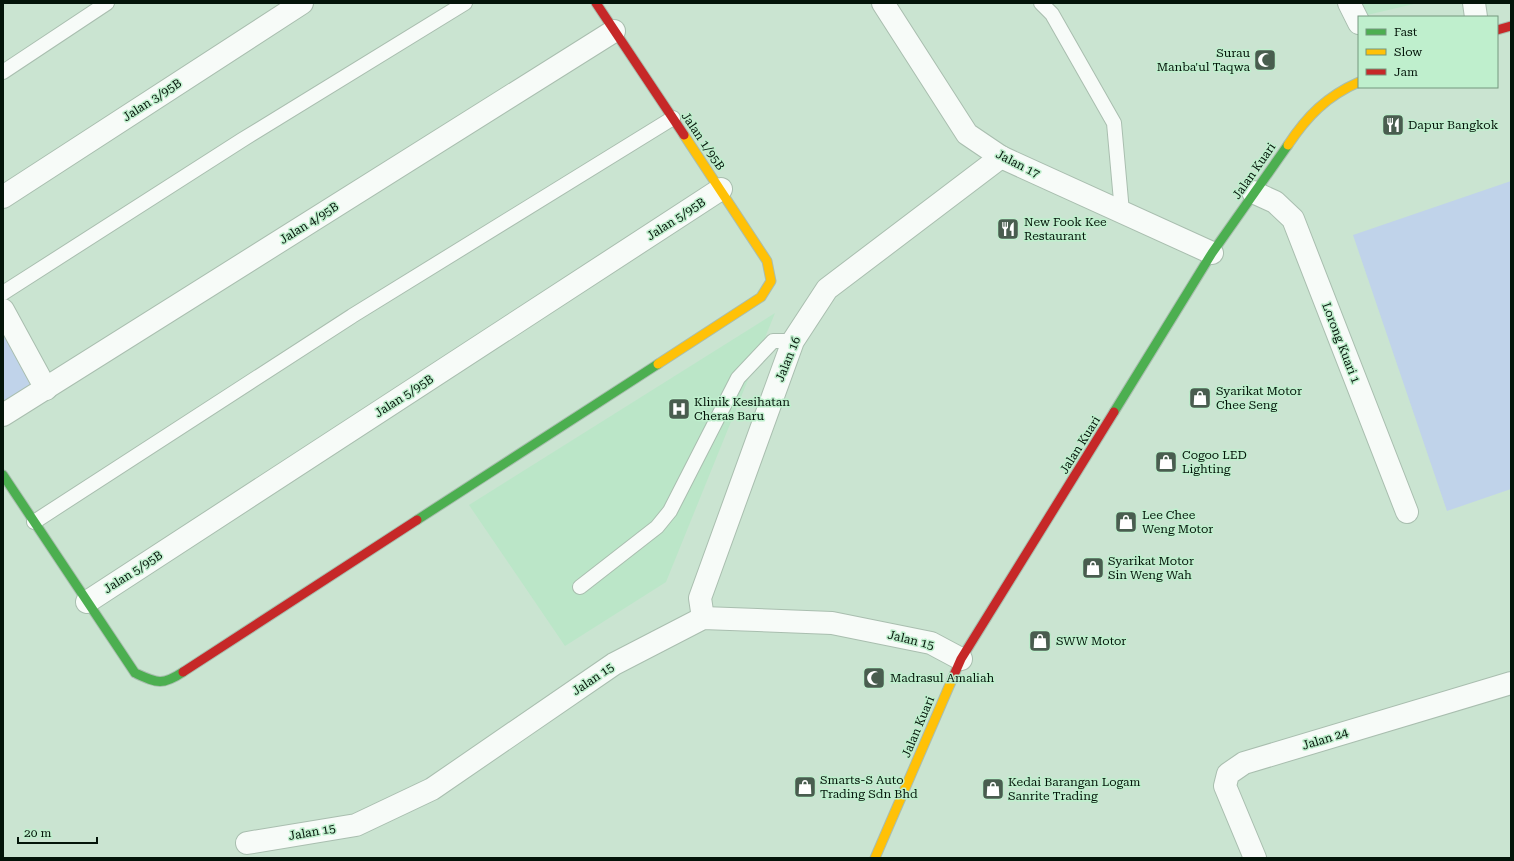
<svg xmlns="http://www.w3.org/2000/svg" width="1514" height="861" font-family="'Roboto Serif',serif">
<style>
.built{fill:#bbe6c8}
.green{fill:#c0d3ea}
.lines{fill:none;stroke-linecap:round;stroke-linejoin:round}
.lane-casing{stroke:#a9beaf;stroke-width:16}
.street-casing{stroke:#a9beaf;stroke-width:24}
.fast-casing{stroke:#a9beaf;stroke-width:11}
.slow-casing{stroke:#a9beaf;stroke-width:11}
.jam-casing{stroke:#a9beaf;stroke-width:11}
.lane{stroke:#f7fbf8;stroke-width:14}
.street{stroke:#f7fbf8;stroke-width:22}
.fast{stroke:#4caf50;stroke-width:9}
.slow{stroke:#ffc107;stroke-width:9}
.jam{stroke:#c62828;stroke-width:9}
.labels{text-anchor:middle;stroke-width:3;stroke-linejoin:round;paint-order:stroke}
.poi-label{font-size:12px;fill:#031409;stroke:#bfefcd;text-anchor:start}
.street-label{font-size:12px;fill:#031409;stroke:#bfefcd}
</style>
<rect width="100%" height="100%" fill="#cae4d1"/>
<!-- built -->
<g class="built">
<path d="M 1360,3 L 1418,3 L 1367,15 Z"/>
<path d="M 775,313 L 666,582 L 565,646 L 469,505 Z"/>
</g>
<!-- green -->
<g class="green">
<path d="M 1511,181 L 1511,489 L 1447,511 L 1353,235 Z"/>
<path d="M 3,310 L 46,389 L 3,415 Z"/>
</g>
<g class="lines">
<!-- lane casing -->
<g class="lane-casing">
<g id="lane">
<path d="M 1041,3 L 1052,14 L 1114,123 L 1122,212"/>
<path d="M 3,72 L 107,3"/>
<path d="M 3,293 L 242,140 L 465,3"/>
<path d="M 34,522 L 352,316 L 673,118"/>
<path d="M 580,587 L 657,527 L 670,511 L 738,378 L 773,341 L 793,341"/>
</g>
</g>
<!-- street casing -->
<g class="street-casing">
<g id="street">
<path d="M 883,3 L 967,134 L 1001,157 L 1212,253"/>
<path d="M 1349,3 L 1359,23"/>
<path d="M 1474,3 L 1476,17"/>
<path d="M 1253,192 L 1275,202 L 1293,219 L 1407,512"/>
<path d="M 3,197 L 302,3"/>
<path d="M 3,310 L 46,389"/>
<path d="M 3,415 L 614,31"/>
<path d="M 87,602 L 721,189"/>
<path d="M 703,618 L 700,598 L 793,341 L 827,289 L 1001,157"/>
<path d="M 247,843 L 356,825 L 432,789 L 614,664 L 703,618 L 832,623 L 931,643 L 961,659"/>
<path d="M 1255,858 L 1225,786 L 1228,774 L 1244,763 L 1511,683"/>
</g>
</g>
<!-- fast casing -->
<g class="fast-casing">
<g id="fast">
<path d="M 1114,412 L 1212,253 L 1288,145"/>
<path d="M 3,475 L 135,673 C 157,683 162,686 183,672"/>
<path d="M 417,520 L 658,364"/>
</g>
</g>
<!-- slow casing -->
<g class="slow-casing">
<g id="slow">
<path d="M 1288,145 C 1307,116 1327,96 1359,82"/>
<path d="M 658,364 L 761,297 L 771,281 L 767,261 L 684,135"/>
<path d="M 875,858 L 954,675"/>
</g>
</g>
<!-- jam casing -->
<g class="jam-casing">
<g id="jam">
<path d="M 596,3 L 684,135"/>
<path d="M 1497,30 L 1511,26"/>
<path d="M 183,672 L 417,520"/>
<path d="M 954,675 L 961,659 L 1114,412"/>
</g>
</g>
<!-- lane -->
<use href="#lane" class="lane"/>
<!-- street -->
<use href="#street" class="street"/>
<!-- fast -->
<use href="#fast" class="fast"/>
<!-- slow -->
<use href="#slow" class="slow"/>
<!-- jam -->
<use href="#jam" class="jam"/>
</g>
<!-- icons -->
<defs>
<g id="mosque-square" transform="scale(1.15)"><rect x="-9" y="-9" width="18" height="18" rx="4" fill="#495d4f" stroke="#bfefcd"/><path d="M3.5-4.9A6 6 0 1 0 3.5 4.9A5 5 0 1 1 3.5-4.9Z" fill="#fff"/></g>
<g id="restaurant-square" transform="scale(1.15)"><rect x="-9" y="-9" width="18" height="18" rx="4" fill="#495d4f" stroke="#bfefcd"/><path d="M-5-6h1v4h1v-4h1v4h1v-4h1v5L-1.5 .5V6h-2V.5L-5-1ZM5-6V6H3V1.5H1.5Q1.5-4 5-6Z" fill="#fff"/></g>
<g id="shop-square" transform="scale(1.15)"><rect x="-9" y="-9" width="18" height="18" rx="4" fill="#495d4f" stroke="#bfefcd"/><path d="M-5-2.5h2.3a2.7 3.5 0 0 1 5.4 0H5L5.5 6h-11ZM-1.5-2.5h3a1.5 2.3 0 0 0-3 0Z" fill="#fff"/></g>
<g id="hospital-square" transform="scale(1.15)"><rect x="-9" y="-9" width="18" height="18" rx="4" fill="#495d4f" stroke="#bfefcd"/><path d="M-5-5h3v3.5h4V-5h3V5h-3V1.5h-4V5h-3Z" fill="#fff"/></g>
</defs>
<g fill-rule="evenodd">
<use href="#mosque-square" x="1265" y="60"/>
<use href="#restaurant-square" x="1393" y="125"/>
<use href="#restaurant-square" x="1008" y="229"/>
<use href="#shop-square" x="1200" y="398"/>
<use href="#hospital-square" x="679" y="409"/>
<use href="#shop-square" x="1166" y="462"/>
<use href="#shop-square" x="1126" y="522"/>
<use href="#shop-square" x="1093" y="568"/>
<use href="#shop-square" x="1040" y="641"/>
<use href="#mosque-square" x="874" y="678"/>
<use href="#shop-square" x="805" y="787"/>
<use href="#shop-square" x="993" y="789"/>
</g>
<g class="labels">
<!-- poi labels -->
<g class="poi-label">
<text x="1250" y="57" text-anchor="end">Surau<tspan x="1250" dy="14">Manba'ul Taqwa</tspan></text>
<text x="1408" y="129">Dapur Bangkok</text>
<text x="1024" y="226">New Fook Kee<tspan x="1024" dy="14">Restaurant</tspan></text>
<text x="1216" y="395">Syarikat Motor<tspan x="1216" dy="14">Chee Seng</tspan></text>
<text x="694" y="406">Klinik Kesihatan<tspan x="694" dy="14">Cheras Baru</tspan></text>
<text x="1182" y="459">Cogoo LED<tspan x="1182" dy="14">Lighting</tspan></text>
<text x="1142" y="519">Lee Chee<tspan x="1142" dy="14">Weng Motor</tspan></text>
<text x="1108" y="565">Syarikat Motor<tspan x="1108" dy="14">Sin Weng Wah</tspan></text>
<text x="1056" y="645">SWW Motor</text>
<text x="890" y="682">Madrasul Amaliah</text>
<text x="820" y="784">Smarts-S Auto<tspan x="820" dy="14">Trading Sdn Bhd</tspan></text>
<text x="1008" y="786">Kedai Barangan Logam<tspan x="1008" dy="14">Sanrite Trading</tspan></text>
</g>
<!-- street labels -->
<g class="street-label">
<text transform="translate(152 100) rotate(-33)" y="4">Jalan 3/95B</text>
<text transform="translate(703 141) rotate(56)" y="4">Jalan 1/95B</text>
<text transform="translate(1018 164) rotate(27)" y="4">Jalan 17</text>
<text transform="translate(1254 171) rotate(-55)" y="4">Jalan Kuari</text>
<text transform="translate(676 219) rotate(-33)" y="4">Jalan 5/95B</text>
<text transform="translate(309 223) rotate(-32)" y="4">Jalan 4/95B</text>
<text transform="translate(1341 343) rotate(69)" y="4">Lorong Kuari 1</text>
<text transform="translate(788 359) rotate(-68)" y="4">Jalan 16</text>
<text transform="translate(404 396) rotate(-33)" y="4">Jalan 5/95B</text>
<text transform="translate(1080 445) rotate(-58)" y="4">Jalan Kuari</text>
<text transform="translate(133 572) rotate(-33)" y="4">Jalan 5/95B</text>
<text transform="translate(911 640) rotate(14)" y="4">Jalan 15</text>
<text transform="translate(593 679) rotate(-34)" y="4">Jalan 15</text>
<text transform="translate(918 727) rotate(-67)" y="4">Jalan Kuari</text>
<text transform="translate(1325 739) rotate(-17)" y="4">Jalan 24</text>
<text transform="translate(312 832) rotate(-10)" y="4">Jalan 15</text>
</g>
</g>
<!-- border -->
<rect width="1514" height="861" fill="none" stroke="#031409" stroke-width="8"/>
<!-- legend -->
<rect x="1358" y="16" width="140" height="72" fill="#bfefcd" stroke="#74977f"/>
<rect x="1366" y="29" width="20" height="6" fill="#4caf50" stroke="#74977f"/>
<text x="1394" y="36" font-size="12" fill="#031409">Fast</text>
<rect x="1366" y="49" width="20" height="6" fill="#ffc107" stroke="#74977f"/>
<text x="1394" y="56" font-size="12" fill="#031409">Slow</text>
<rect x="1366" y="69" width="20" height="6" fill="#c62828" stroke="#74977f"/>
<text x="1394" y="76" font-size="12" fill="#031409">Jam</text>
<!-- scale -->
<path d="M18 837v6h79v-6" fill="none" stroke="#031409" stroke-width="2"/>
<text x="24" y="837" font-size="12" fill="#031409" stroke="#bfefcd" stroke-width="3" paint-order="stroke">20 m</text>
</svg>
